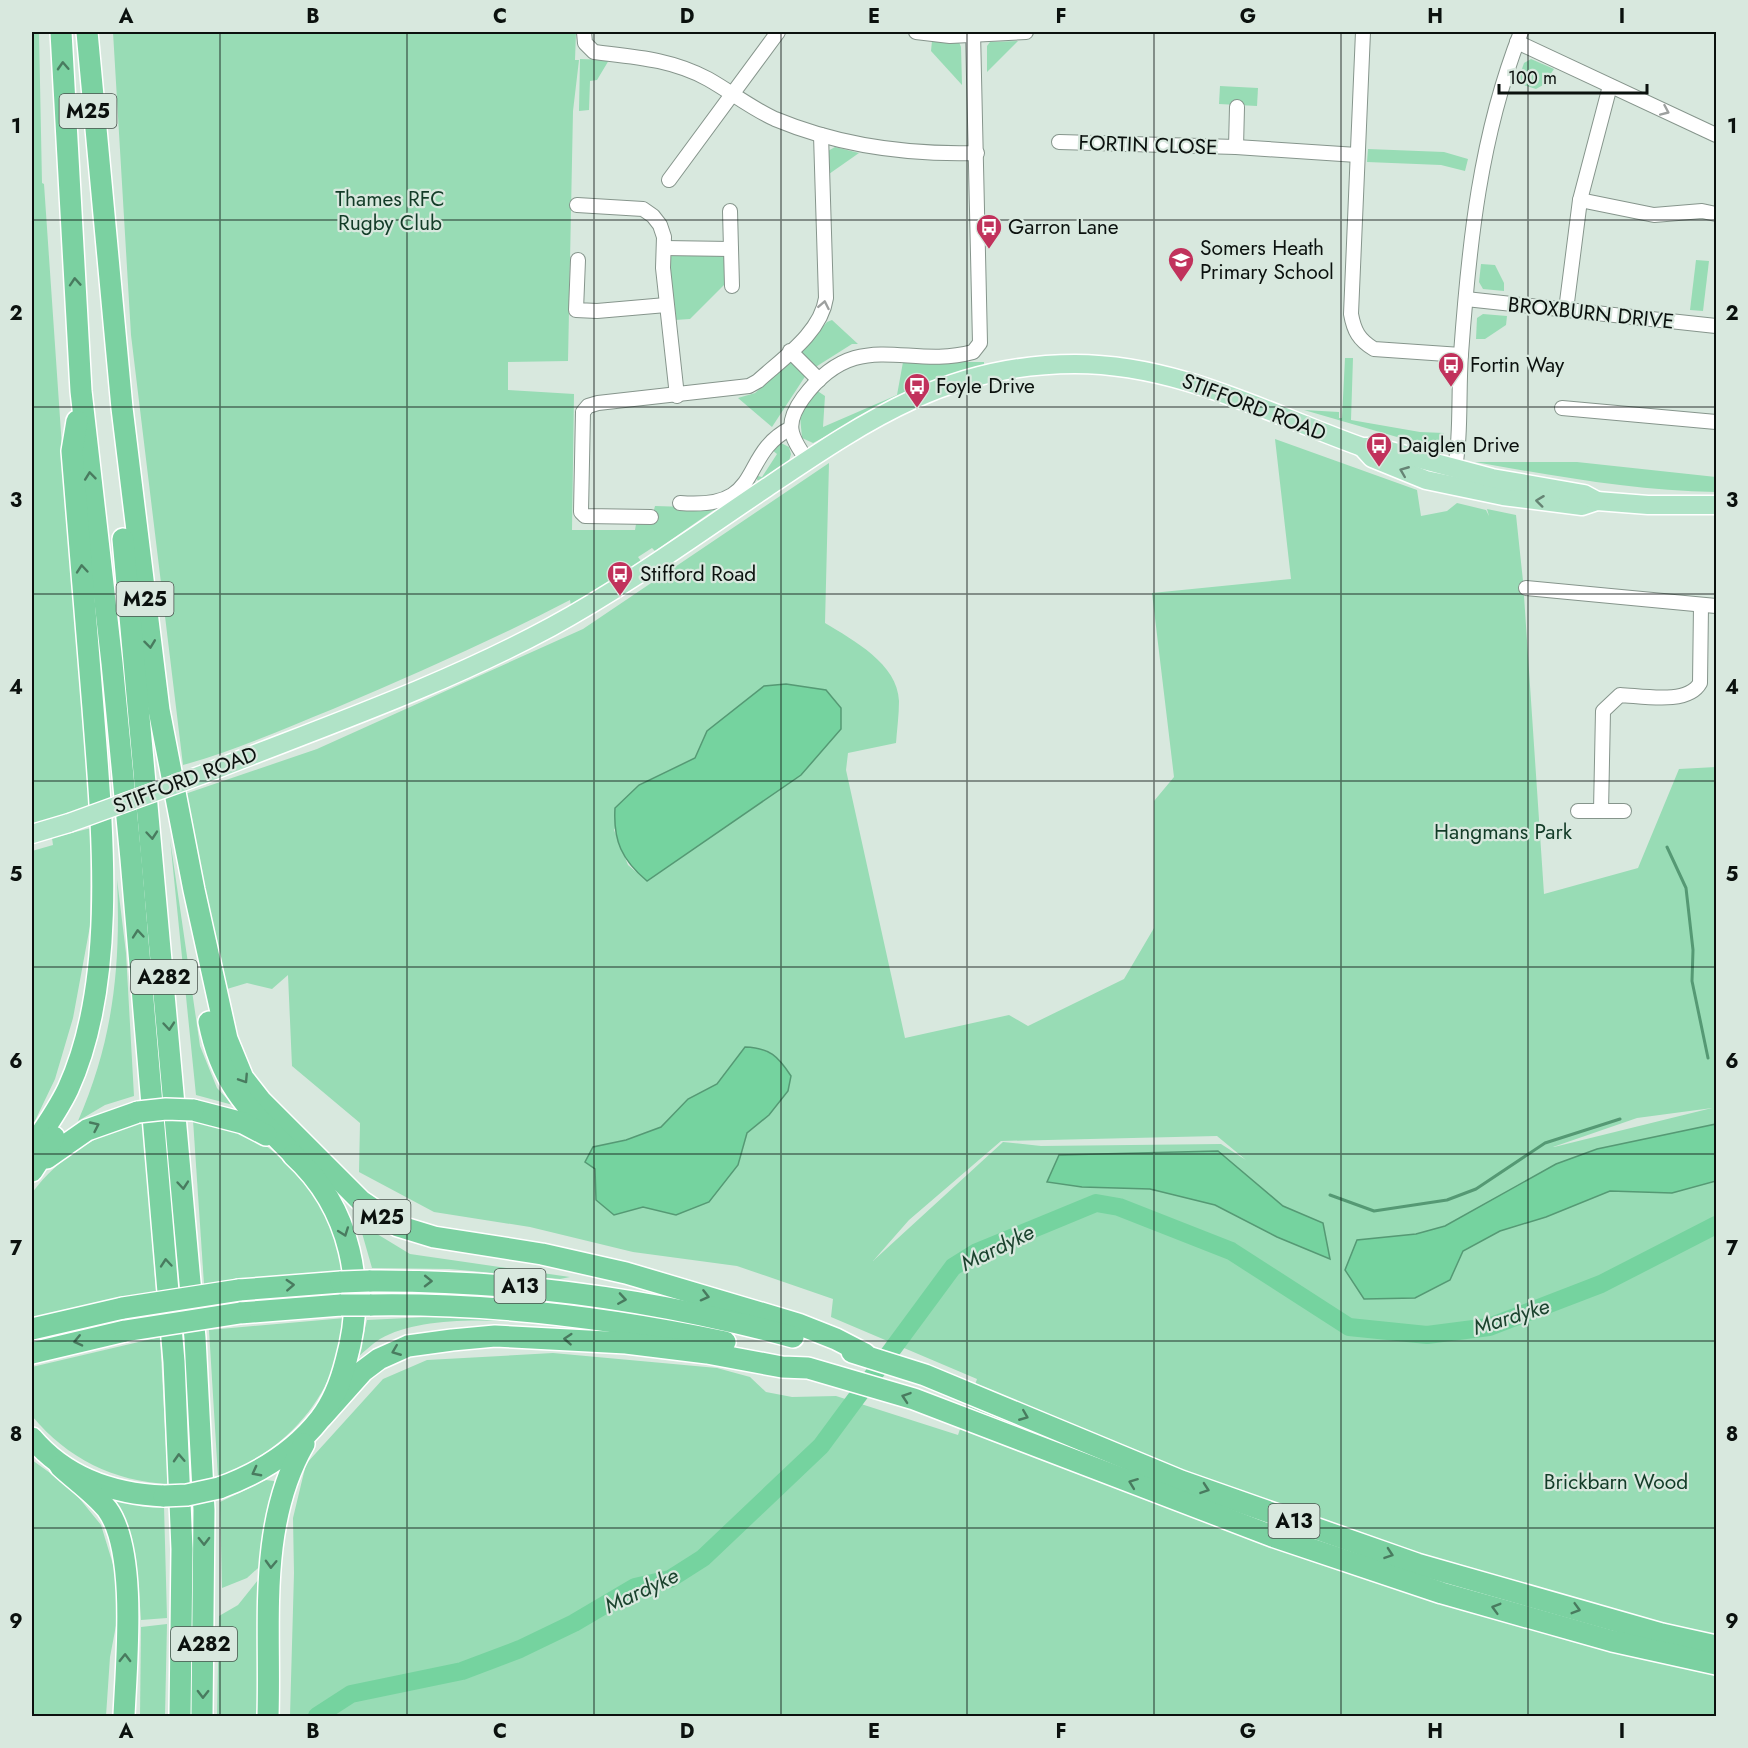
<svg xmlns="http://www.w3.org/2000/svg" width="1748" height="1748" font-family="Jost,sans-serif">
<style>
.green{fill:#98dcb5;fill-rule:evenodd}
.water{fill:#75d39f;stroke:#559974;stroke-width:1.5}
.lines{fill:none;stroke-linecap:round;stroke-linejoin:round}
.stream{stroke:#559974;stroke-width:3}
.river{stroke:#75d39f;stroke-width:18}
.minor-casing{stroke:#86958c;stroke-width:16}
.major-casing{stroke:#fff;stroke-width:21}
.highway-casing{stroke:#fff;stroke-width:24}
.minor{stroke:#fff;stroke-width:14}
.major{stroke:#b0e3c7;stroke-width:18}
.highway{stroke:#7bd1a1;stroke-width:21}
.major-bridge-casing{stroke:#fff;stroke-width:21;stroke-linecap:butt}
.highway-bridge-casing{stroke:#fff;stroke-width:24;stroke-linecap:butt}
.major-bridge{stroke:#b0e3c7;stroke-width:18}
.highway-bridge{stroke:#7bd1a1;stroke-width:21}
.oneway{stroke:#497b5f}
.oneway2{stroke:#9da09f}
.oneway3{stroke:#668474}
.grid{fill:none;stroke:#0b110e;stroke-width:1.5;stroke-opacity:0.55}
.labels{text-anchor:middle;stroke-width:4.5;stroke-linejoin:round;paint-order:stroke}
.shield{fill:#d8e8de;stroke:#48524c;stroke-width:1.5}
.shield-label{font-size:20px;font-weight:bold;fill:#0b110e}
.street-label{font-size:21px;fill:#0b110e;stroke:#d8e8de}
.park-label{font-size:21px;fill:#123b27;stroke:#d8e8de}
.poi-label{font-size:21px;fill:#0b110e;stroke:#d8e8de;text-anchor:start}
.water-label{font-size:22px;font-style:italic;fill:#1b432e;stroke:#d8e8de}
.neatline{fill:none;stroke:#0b110e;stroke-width:2}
.grid-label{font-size:20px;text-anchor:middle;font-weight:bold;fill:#0b110e}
</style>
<rect width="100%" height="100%" fill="#d8e8de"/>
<!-- green -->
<g class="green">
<path d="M 32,32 L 39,32 L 42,183 L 44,184 L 66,506 L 91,805 L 32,828 Z"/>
<path d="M 113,32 L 576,32 L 575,60 L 579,60 L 573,111 L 568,361 L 508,362 L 508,390 L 574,394 L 572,530 L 635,530 L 636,524 L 651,521 L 655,506 L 687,507 L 724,503 L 752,477 L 758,486 L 711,512 L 655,551 L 652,548 L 638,557 L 641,561 L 571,606 L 570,600 C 493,640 413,675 333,709 C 283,729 235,751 183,765 L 131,335 Z"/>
<path d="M 932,41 L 959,42 L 961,47 L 962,85 L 931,51 Z"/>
<path d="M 1018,41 L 987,72 L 987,46 L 990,42 Z"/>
<path d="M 580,59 L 609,60 L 597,80 L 590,81 L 589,110 L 579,111 Z"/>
<path d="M 1531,59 L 1554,69 L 1543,85 L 1536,89 L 1517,83 L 1524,63 Z"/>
<path d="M 1220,86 L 1258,88 L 1257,106 L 1219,104 Z"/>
<path d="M 835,147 L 859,153 L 829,174 L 828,151 Z"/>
<path d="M 1368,149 L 1444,152 L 1468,159 L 1465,171 L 1441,165 L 1367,162 Z"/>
<path d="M 674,254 L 723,256 L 725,259 L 725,284 L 690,319 L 675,320 L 668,259 Z"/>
<path d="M 1696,260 L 1709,261 L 1703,311 L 1690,310 Z"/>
<path d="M 1481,264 L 1495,265 L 1504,283 L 1504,291 L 1483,289 L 1479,282 Z"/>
<path d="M 1483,314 L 1507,316 L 1506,325 L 1485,339 L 1476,339 L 1477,318 Z"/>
<path d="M 832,320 L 858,344 L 852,344 L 814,368 L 804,358 L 802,351 L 827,322 Z"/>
<path d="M 1345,358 L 1353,358 L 1351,420 L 1420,432 L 1444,433 L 1437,444 L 1428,446 L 1304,410 L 1339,412 L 1339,418 L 1342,418 Z"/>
<path d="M 903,362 L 984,362 L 984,368 L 899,398 L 813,443 L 802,438 L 800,416 L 816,390 L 825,396 L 823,427 L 897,395 Z"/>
<path d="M 789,363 L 793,363 L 806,375 L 772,427 L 738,398 L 755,393 Z"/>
<path d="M 1275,439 L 1417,490 L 1421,516 L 1447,511 L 1457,503 L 1486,510 L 1489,516 L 1487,509 L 1516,515 L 1523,581 L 1544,894 L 1638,868 L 1679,769 L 1716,767 L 1716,1716 L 290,1716 L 294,1573 L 293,1518 L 306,1464 L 383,1379 L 427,1360 L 553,1353 L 717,1368 L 750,1377 L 766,1392 L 792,1397 L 836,1396 L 958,1435 L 977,1379 L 831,1317 L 833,1299 L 737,1266 L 633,1252 L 530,1227 L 434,1212 L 359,1172 L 360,1123 L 292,1066 L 288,975 L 272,989 L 247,983 L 227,989 L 210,937 L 182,795 L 317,749 L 583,629 L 829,463 L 825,623 C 853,640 898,664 899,701 C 899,715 897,729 896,743 L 848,753 L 846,770 L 905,1038 L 1009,1015 L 1028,1026 L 1124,979 L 1154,928 L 1154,801 L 1174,777 L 1152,593 L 1291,579 ZM 707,731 L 647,881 L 628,865 L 614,830 L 639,785 L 695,758 ZM 746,1047 C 770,1048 778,1056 791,1076 L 769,1115 L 747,1133 L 738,1165 L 676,1215 L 643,1207 L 614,1215 L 596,1200 L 593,1147 L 626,1140 L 661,1127 L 688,1099 L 717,1084 ZM 1712,1108 L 1554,1147 L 1553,1147 L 1637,1118 ZM 1217,1136 L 1246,1160 L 1221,1144 L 1041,1146 L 1003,1142 L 873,1261 L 909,1220 L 1001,1141 Z"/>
<path d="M 779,442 L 789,447 L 791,454 L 788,465 L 761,485 L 754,475 L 762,477 L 777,454 L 772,450 Z"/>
<path d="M 1475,462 L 1577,462 L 1716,477 L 1716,492 C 1636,491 1555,476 1475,462 Z"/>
<path d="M 91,828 L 90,926 L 73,1018 L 55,1079 L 32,1127 L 32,851 L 53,845 L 52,838 Z"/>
<path d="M 170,839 L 200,1046 L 217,1088 L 233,1105 L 196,1095 Z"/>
<path d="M 117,879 L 126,953 L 134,1096 L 105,1105 L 78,1121 C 113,1041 121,967 117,879 Z"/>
<path d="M 193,1120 L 254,1137 L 290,1164 L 306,1181 L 337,1234 L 343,1272 L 204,1284 Z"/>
<path d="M 143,1122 L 156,1291 L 32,1320 L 32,1193 C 58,1157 99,1132 143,1122 Z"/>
<path d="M 354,1220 L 410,1254 L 570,1277 L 560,1279 L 449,1269 L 372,1268 L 362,1233 Z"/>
<path d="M 448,1316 L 566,1324 L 622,1332 C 557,1326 437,1306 380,1339 C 372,1344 365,1351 358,1357 L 367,1320 Z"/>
<path d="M 345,1318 C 342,1333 340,1349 335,1363 C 316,1418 271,1457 218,1477 L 209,1330 Z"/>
<path d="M 160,1337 L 168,1484 C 113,1481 68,1459 32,1416 L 32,1367 Z"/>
<path d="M 32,1460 L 71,1488 L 101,1525 L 122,1594 L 110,1657 L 106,1716 L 32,1716 Z"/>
<path d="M 266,1480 L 274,1481 L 277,1485 L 269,1558 L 247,1578 L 222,1588 L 220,1502 Z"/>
<path d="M 112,1497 L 164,1506 L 167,1618 L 141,1620 C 138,1576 137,1535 112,1497 Z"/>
<path d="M 262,1575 L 259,1716 L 217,1716 L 219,1616 L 238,1605 Z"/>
<path d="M 167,1624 L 165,1716 L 140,1716 L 141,1627 Z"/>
</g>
<!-- water -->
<g class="water">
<path d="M 786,684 L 826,690 L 841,708 L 841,729 L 801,775 L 647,881 C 622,860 613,841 615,808 L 639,785 L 695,758 L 707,731 L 764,686 Z"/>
<path d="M 745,1047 C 770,1048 778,1056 791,1076 L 788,1091 L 769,1115 L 747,1133 L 738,1165 L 709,1202 L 676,1215 L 643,1207 L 614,1215 L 596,1200 L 595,1169 L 585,1162 L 593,1147 L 626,1140 L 661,1127 L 688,1099 L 717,1084 Z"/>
<path d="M 1716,1124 L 1716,1181 L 1672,1193 L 1610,1191 L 1546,1217 L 1500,1231 L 1463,1251 L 1450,1280 L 1415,1298 L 1364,1299 L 1345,1270 L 1357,1240 L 1416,1234 L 1445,1226 L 1556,1164 L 1597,1149 Z"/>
<path d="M 1218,1151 L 1283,1206 L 1323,1223 L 1330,1259 L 1277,1237 L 1215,1205 L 1150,1189 L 1082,1187 L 1047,1182 L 1059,1155 Z"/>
</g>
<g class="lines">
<!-- stream -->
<g class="stream">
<path d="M 1667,847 L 1686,888 L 1693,950 L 1692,981 L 1708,1058"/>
<path d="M 1330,1195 L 1374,1211 L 1447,1200 L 1476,1189 L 1545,1143 L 1620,1119"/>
</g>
<!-- river -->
<path class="river" d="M 317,1716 L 351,1694 L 462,1671 L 520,1649 L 574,1623 L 635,1587 L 670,1579 L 703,1558 L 821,1446 L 953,1267 L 977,1252 L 1096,1203 L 1119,1207 L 1231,1251 L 1349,1327 L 1427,1335 L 1489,1327 L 1601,1284 L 1716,1225"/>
<!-- minor casing -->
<g class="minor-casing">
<g id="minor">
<path d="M 584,32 L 585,43 L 594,52 C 635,57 671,59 708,79 C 731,92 751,108 775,119 C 840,146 907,155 977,153"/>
<path d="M 916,32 L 950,36 L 1026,32"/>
<path d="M 1363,32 L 1351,314 C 1354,331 1359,340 1374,349 L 1461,355"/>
<path d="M 1517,42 L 1716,135"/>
<path d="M 1059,142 L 1236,147 L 1357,155"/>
<path d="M 1236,147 L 1237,107"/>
<path d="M 669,180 L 778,32"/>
<path d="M 1580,200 L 1654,215 L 1702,211 L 1716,214"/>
<path d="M 577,205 L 643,209 L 653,216 L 660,225 L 664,237 L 663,268 L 677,396"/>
<path d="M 730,211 L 732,286"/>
<path d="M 664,248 L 731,249"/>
<path d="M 578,260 L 576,310 L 597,311 L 666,305"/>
<path d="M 1466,299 L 1716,326"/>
<path d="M 1566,310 L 1580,200 L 1610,86"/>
<path d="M 790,351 L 819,380"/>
<path d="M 1562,408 L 1716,422"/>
<path d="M 807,460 C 790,436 784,424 803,398 C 857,325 906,370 973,352 L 980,343 L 973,32"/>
<path d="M 1453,478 C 1462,438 1458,395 1461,354 C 1469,244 1480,136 1521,32"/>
<path d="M 680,503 C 767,510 737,455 791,428"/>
<path d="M 651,517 L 585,516 L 581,512 L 583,412 L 588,406 L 598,403 L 749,386 L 758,381 C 782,359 821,333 826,298 L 821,135"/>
<path d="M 1526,588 L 1716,606"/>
<path d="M 1578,811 L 1601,811 L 1603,711 L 1620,695 C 1643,696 1688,705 1700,683 L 1701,606"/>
<path d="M 1601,811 L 1624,811"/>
</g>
</g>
<!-- major casing -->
<g class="major-casing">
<g id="major">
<path d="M 1362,447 L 1372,458 L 1426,480 L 1503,496 L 1582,506 L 1597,501 L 1648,505 L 1716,505"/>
<path d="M 204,774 C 320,728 440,687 551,627 C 626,586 696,535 766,488 C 867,420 948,364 1075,364 C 1178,364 1267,413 1362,447 L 1375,447 L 1492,478 L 1584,494 L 1597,501"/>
<path d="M 32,834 L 69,823"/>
</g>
</g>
<!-- highway casing -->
<g class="highway-casing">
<g id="highway">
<path d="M 61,32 L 81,391 L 112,663 L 131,859 L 174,1362 L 182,1549 L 180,1716"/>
<path d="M 87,32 L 122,408 L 159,710 L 194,890 L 227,1039 L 243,1078 L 261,1101 L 361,1201 L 398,1226 L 434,1237 L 542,1254 L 626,1273 L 798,1324 L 836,1339 L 865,1354"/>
<path d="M 123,539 L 195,1338 L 204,1510 L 202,1716"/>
<path d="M 209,1022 C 222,1088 251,1111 296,1157"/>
<path d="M 193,1110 L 243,1123 L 266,1135"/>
<path d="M 32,1147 C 45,1128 58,1110 68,1089 C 118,980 102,826 93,708 C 86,623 79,537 72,451 L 77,421"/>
<path d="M 47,1158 L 87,1130 L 138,1112"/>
<path d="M 32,1171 L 54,1137"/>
<path d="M 369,1281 C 514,1280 653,1299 793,1337"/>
<path d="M 239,1290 L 341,1282"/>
<path d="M 370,1305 C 491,1303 607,1317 725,1342"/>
<path d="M 240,1313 L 341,1305"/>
<path d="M 32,1329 L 123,1308"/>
<path d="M 852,1352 L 925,1375 L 1181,1481 L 1417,1564 L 1662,1634 L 1716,1646"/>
<path d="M 32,1353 L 125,1331"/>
<path d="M 322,1417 L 363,1371 L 379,1359 L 408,1346 L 452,1340 L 495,1336 L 626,1343 L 707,1353 L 782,1367 L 808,1368 L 914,1399 L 1272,1536 L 1442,1593 L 1612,1641 L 1716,1664"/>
<path d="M 32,1438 C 65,1477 113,1494 164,1496"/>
<path d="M 60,1466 C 75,1480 94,1493 107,1509 C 138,1551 126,1665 124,1716"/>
<path d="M 219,1488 C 258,1474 294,1452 320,1419 C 333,1402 341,1381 346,1361 C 367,1287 351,1208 293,1155"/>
<path d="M 268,1716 C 271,1625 257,1526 304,1444"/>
</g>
</g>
<!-- minor -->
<use href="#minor" class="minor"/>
<!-- major -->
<use href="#major" class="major"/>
<!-- highway -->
<use href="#highway" class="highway"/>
<!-- major-bridge casing -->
<g class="major-bridge-casing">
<path id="major-bridge" d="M 69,823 L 204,774"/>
</g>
<!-- highway-bridge casing -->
<g class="highway-bridge-casing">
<g id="highway-bridge">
<path d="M 138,1112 L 166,1109 L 193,1110"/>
<path d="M 341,1282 L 369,1281"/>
<path d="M 341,1305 L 370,1305"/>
<path d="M 123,1308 L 239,1290"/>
<path d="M 125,1331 L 240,1313"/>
<path d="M 164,1496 L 187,1495 L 219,1488"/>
</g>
</g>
<!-- major-bridge -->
<use href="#major-bridge" class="major-bridge"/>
<!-- highway-bridge -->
<use href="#highway-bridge" class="highway-bridge"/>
</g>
<!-- one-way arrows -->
<defs><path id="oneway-chevron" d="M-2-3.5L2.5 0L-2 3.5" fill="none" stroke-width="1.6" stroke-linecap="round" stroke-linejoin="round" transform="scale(1.5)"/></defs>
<g class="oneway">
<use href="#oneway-chevron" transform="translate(63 66) rotate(-93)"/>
<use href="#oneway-chevron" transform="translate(75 282) rotate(-94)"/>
<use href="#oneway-chevron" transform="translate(90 476) rotate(-96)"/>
<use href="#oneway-chevron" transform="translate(82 569) rotate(-95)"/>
<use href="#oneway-chevron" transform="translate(150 644) rotate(83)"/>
<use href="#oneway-chevron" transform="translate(152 835) rotate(85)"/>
<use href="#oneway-chevron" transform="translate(138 934) rotate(-95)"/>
<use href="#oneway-chevron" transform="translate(169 1026) rotate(85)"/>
<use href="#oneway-chevron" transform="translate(244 1079) rotate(57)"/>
<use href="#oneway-chevron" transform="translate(95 1126) rotate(-25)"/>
<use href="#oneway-chevron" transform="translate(183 1185) rotate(85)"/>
<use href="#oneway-chevron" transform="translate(344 1232) rotate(70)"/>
<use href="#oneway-chevron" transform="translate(166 1263) rotate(-95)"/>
<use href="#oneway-chevron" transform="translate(428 1281) rotate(1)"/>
<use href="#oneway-chevron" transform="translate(290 1285) rotate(-3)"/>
<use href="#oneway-chevron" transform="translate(705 1296) rotate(14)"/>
<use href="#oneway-chevron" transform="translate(622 1299) rotate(9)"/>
<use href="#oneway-chevron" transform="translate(568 1339) rotate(-176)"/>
<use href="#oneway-chevron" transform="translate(78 1341) rotate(167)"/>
<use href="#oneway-chevron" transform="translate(396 1351) rotate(158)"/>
<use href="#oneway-chevron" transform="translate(906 1397) rotate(-161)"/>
<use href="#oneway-chevron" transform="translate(1024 1416) rotate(22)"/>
<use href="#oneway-chevron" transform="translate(179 1458) rotate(-93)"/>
<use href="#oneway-chevron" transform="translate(256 1472) rotate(152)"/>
<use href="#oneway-chevron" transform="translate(1133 1483) rotate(-159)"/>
<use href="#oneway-chevron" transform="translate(1205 1489) rotate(19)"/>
<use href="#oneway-chevron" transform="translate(204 1541) rotate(89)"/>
<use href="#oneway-chevron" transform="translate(1389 1554) rotate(19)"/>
<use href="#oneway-chevron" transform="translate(271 1564) rotate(92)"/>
<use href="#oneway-chevron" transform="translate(1496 1608) rotate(-164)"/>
<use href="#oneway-chevron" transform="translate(1576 1609) rotate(16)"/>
<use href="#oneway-chevron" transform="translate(125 1658) rotate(-89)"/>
<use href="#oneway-chevron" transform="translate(203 1694) rotate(91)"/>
</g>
<g class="oneway2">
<use href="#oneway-chevron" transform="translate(1665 111) rotate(24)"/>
<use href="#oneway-chevron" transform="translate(824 305) rotate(-79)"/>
</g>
<g class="oneway3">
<use href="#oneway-chevron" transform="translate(1404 471) rotate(-158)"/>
<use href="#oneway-chevron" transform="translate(1540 501) rotate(-173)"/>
</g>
<!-- grid -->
<path class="grid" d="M 220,32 L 220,1716M 407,32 L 407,1716M 594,32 L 594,1716M 781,32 L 781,1716M 967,32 L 967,1716M 1154,32 L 1154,1716M 1341,32 L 1341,1716M 1528,32 L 1528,1716M 32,220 L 1716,220M 32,407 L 1716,407M 32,594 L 1716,594M 32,781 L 1716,781M 32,967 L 1716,967M 32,1154 L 1716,1154M 32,1341 L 1716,1341M 32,1528 L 1716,1528"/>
<!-- icons -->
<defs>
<g id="bus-pin" transform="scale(1.35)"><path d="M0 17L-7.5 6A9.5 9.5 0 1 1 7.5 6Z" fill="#c1325c" stroke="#d8e8de"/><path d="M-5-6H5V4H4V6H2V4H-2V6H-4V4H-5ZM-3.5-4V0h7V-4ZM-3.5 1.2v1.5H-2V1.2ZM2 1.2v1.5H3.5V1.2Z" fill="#fff"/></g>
<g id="school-pin" transform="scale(1.35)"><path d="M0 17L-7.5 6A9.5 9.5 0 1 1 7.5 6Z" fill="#c1325c" stroke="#d8e8de"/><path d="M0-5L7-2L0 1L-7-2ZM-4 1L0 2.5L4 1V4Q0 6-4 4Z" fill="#fff"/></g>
</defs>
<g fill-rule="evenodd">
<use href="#bus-pin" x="989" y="227"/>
<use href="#school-pin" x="1181" y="260"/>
<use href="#bus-pin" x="1451" y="365"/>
<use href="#bus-pin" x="917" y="386"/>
<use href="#bus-pin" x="1379" y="445"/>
<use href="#bus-pin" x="620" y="574"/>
</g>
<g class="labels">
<!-- shield labels -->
<g class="shield">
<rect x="59.5" y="94" width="57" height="34" rx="4.5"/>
<rect x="116.5" y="582" width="57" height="34" rx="4.5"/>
<rect x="131" y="960" width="66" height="34" rx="4.5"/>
<rect x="353.5" y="1200" width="57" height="34" rx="4.5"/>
<rect x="494.5" y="1269" width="51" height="34" rx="4.5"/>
<rect x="1268.5" y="1504" width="51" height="34" rx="4.5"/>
<rect x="171" y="1627" width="66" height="34" rx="4.5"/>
</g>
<g class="shield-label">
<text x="88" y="118">M25</text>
<text x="145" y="606">M25</text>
<text x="164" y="984">A282</text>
<text x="382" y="1224">M25</text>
<text x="520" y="1293">A13</text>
<text x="1294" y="1528">A13</text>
<text x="204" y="1651">A282</text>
</g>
<!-- street labels -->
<g class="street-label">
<text transform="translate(1148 145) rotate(2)" y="7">FORTIN CLOSE</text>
<text transform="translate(1591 313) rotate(6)" y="7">BROXBURN DRIVE</text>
<text transform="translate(1254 407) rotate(21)" y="7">STIFFORD ROAD</text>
<text transform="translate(185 780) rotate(-21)" y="7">STIFFORD ROAD</text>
</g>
<!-- park labels -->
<g class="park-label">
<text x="390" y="206">Thames RFC<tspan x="390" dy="24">Rugby Club</tspan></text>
<text x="1503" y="839">Hangmans Park</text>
<text x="1616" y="1489">Brickbarn Wood</text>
</g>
<!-- poi labels -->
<g class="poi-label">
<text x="1008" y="234">Garron Lane</text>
<text x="1200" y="255">Somers Heath<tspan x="1200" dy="24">Primary School</tspan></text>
<text x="1470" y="372">Fortin Way</text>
<text x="936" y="393">Foyle Drive</text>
<text x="1398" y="452">Daiglen Drive</text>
<text x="640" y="581">Stifford Road</text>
</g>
<!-- water labels -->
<g class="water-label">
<text transform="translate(997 1247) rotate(-26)" y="8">Mardyke</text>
<text transform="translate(1511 1316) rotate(-17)" y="8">Mardyke</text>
<text transform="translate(641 1590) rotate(-25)" y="8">Mardyke</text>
</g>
</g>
<!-- border -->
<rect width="1748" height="1748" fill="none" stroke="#d8e8de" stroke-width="66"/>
<!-- scale -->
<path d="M1499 84v9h148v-9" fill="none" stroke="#0b110e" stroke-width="3"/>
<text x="1508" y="84" font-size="18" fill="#0b110e" stroke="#d8e8de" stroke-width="4.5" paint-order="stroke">100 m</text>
<rect x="33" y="33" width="1682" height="1682" class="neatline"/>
<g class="grid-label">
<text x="126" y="23">A</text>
<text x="313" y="23">B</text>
<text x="500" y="23">C</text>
<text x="687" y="23">D</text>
<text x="874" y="23">E</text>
<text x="1061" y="23">F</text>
<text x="1248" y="23">G</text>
<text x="1435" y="23">H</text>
<text x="1622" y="23">I</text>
<text x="16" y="133">1</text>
<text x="1732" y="133">1</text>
<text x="16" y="320">2</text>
<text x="1732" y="320">2</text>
<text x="16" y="507">3</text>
<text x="1732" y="507">3</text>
<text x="16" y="694">4</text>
<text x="1732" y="694">4</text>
<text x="16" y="881">5</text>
<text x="1732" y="881">5</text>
<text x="16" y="1068">6</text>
<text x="1732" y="1068">6</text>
<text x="16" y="1255">7</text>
<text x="1732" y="1255">7</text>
<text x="16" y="1441">8</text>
<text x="1732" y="1441">8</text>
<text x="16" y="1628">9</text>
<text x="1732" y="1628">9</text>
<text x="126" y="1738">A</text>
<text x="313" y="1738">B</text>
<text x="500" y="1738">C</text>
<text x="687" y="1738">D</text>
<text x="874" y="1738">E</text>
<text x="1061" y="1738">F</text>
<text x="1248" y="1738">G</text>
<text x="1435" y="1738">H</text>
<text x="1622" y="1738">I</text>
</g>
</svg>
